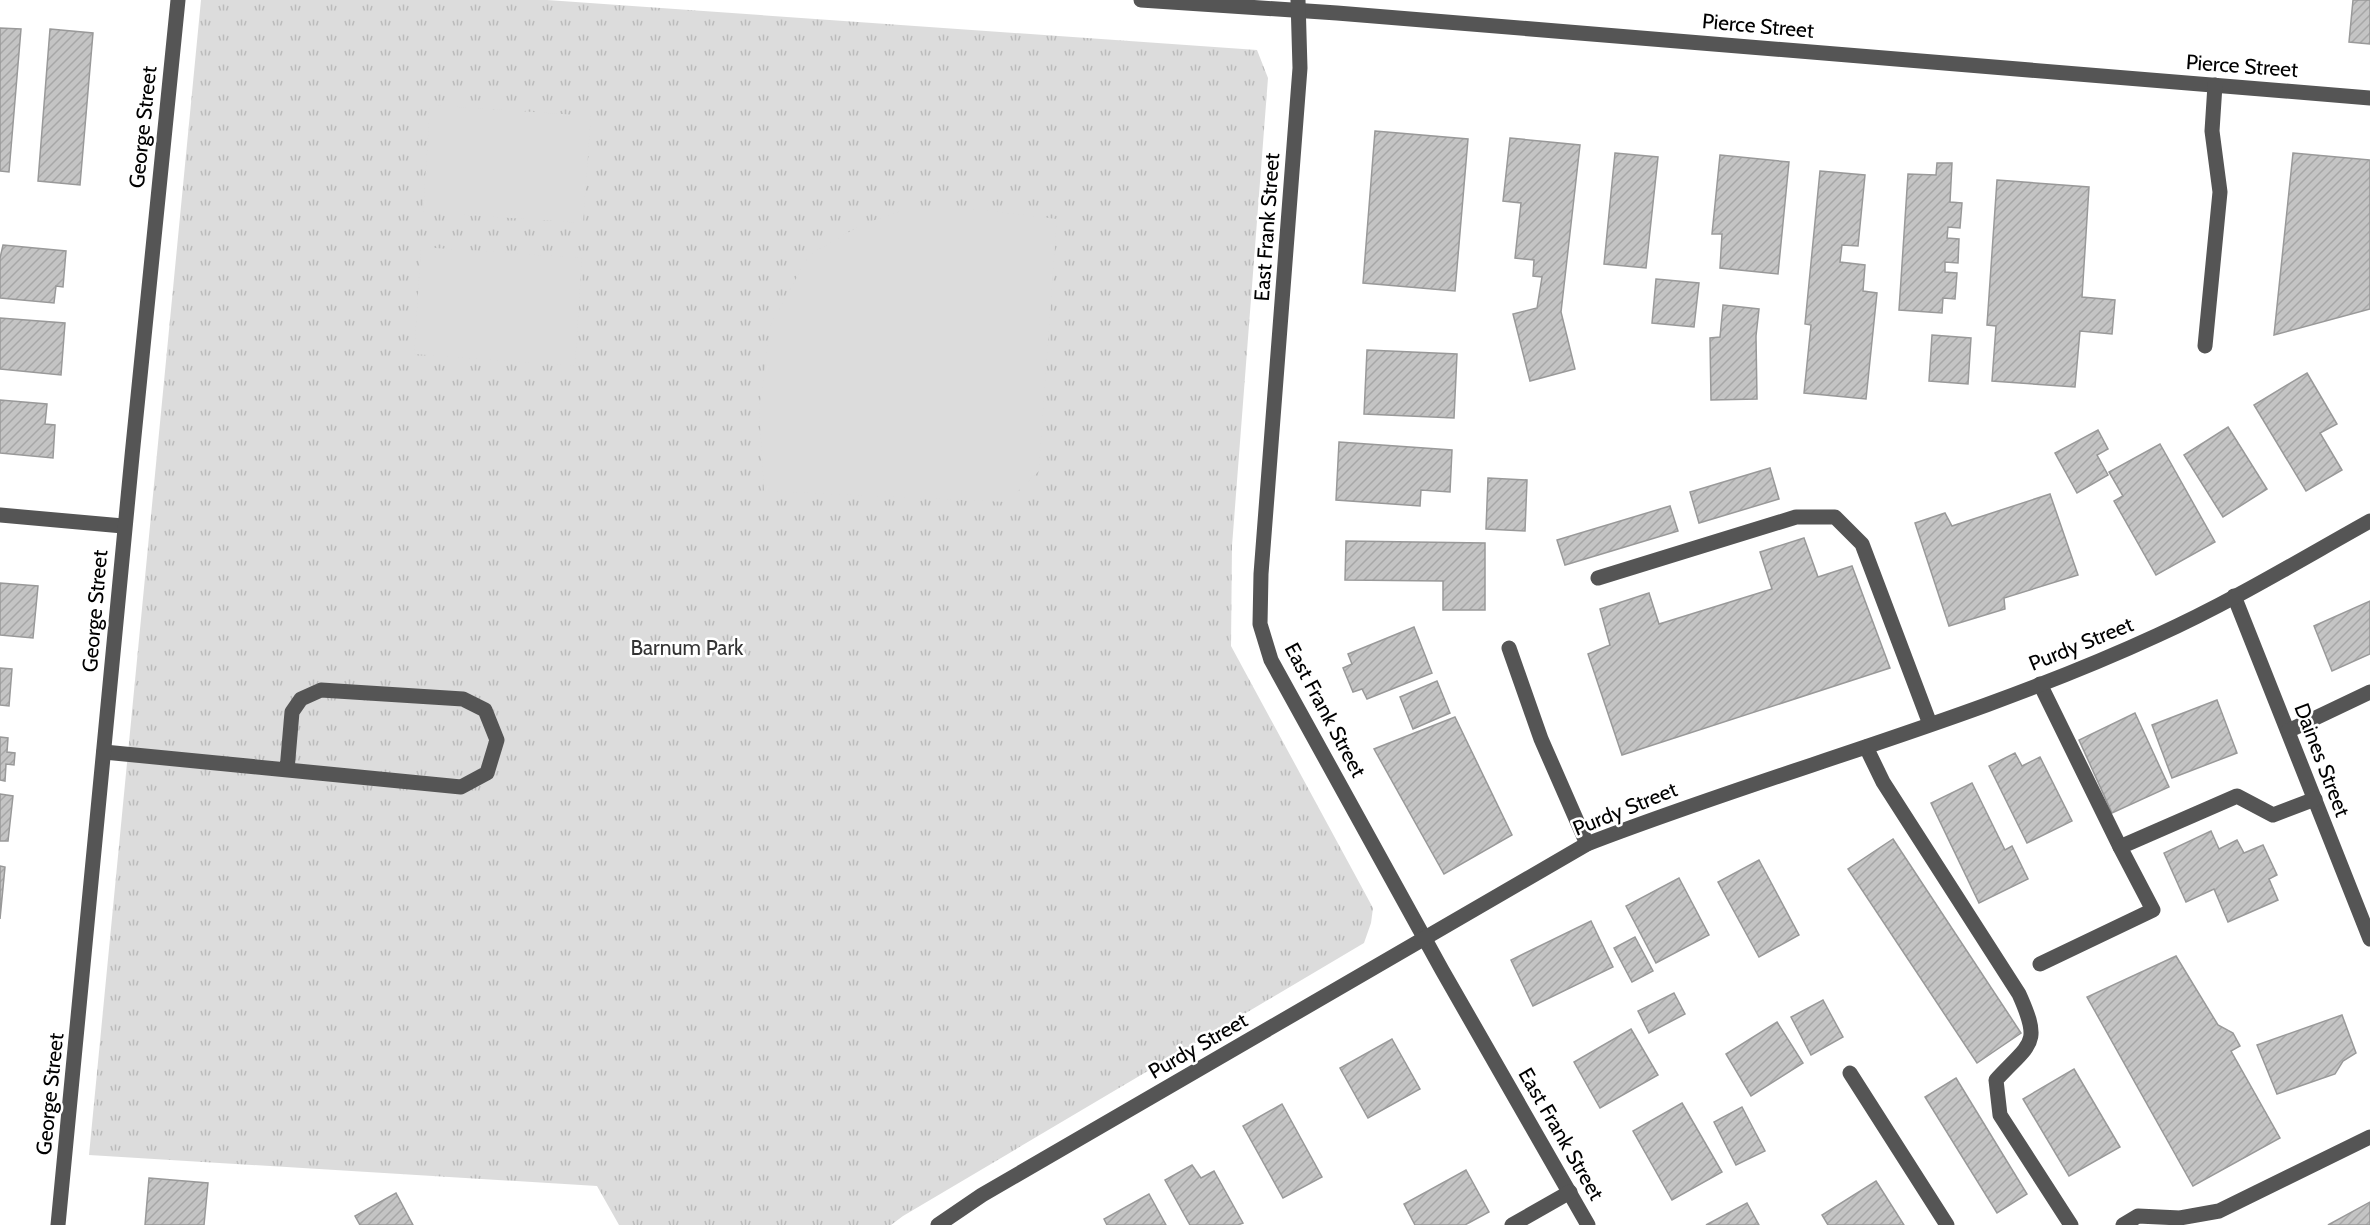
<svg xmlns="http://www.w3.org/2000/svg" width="2370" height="1225" font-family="Cabin,sans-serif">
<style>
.park{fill:url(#park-tufts)}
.pitch{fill:#dcdcdc}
.building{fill:url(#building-hatch);stroke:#999;stroke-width:1.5}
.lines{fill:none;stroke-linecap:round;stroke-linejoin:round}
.minor{stroke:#555;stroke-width:15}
.labels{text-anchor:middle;stroke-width:5;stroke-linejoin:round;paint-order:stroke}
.street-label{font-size:21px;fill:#000;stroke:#fff}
.park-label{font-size:21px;fill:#333;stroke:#fff}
</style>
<defs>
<pattern id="park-tufts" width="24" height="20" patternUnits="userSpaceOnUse" patternTransform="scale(1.5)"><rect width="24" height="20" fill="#dcdcdc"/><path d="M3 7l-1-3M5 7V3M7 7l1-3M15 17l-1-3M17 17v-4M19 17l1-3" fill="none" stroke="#bbb"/></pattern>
<pattern id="building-hatch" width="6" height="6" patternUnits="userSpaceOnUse" patternTransform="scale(1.5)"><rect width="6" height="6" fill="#c4c4c4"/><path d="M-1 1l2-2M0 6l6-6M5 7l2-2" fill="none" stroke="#a7a7a7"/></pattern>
</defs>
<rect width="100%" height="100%" fill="#fff"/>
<!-- park -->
<path class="park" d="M 201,0 L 547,0 L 1257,50 L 1268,78 L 1232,546 L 1231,646 L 1373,908 L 1371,923 L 1364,943 L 903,1216 L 891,1225 L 619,1225 L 597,1186 L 89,1155 Z"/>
<!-- pitch -->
<g class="pitch">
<path d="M 430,105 L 591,116 L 583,223 L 423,212 Z"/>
<path d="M 906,209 L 973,209 L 1057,219 L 1039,471 L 1007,502 L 764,491 L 759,409 L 771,324 L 809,255 L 861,225 Z"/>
<path d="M 421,247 L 582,258 L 575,366 L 414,354 Z"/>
</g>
<!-- building -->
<g class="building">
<path d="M 2353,0 L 2370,0 L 2370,44 L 2349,42 Z"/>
<path d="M 0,28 L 21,29 L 9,172 L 0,171 Z"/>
<path d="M 50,29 L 93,33 L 80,185 L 38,181 Z"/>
<path d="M 1375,131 L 1468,139 L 1455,291 L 1363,283 Z"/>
<path d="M 1510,138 L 1580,145 L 1561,312 L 1575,369 L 1530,381 L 1513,314 L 1537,308 L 1542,277 L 1533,276 L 1534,260 L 1515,258 L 1521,203 L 1503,201 Z"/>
<path d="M 1615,153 L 1658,157 L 1646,268 L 1604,264 Z"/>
<path d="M 2293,153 L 2370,160 L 2370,309 L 2274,335 Z"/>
<path d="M 1720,155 L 1789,162 L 1778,274 L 1720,268 L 1722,234 L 1712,234 Z"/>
<path d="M 1937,163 L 1952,163 L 1950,202 L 1962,203 L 1960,228 L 1948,227 L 1947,238 L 1959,239 L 1958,263 L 1945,262 L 1945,272 L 1957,273 L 1955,299 L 1943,298 L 1942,313 L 1899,310 L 1908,174 L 1936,175 Z"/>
<path d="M 1820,171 L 1865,175 L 1858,246 L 1842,245 L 1840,262 L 1865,265 L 1863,291 L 1877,293 L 1866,399 L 1804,393 L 1811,325 L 1805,324 Z"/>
<path d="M 1997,180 L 2089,187 L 2082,297 L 2115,300 L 2112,334 L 2080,331 L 2075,387 L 1992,381 L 1996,326 L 1987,325 Z"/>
<path d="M 3,245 L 66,251 L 63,287 L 56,286 L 54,303 L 0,298 L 0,258 Z"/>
<path d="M 1656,279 L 1699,283 L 1694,327 L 1652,323 Z"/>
<path d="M 1723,305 L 1759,309 L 1756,336 L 1757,399 L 1711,400 L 1710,338 L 1720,337 Z"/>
<path d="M 0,318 L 65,323 L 61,375 L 0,369 Z"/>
<path d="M 1932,335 L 1971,338 L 1968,384 L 1929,381 Z"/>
<path d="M 1367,350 L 1457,354 L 1454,418 L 1364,414 Z"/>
<path d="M 2307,373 L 2337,424 L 2320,433 L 2342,470 L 2306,491 L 2254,405 Z"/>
<path d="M 0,400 L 47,404 L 45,424 L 55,425 L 53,458 L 0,453 Z"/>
<path d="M 2228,427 L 2267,489 L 2223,517 L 2184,455 Z"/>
<path d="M 2098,430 L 2108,449 L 2097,455 L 2108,475 L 2077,493 L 2055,453 Z"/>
<path d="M 1339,442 L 1452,450 L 1450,492 L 1421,490 L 1420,506 L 1336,500 Z"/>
<path d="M 2160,444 L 2215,542 L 2156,575 L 2114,501 L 2123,496 L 2109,472 Z"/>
<path d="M 1770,468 L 1779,499 L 1699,523 L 1690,492 Z"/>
<path d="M 1488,478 L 1527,480 L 1525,531 L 1486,529 Z"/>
<path d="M 2050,494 L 2078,575 L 2004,598 L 2005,609 L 1949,626 L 1915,523 L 1945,513 L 1952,526 Z"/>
<path d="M 1670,506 L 1678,531 L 1565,565 L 1557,540 Z"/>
<path d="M 1804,538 L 1818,577 L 1852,566 L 1890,668 L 1622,755 L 1588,654 L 1610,645 L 1600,609 L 1649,593 L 1659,624 L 1772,589 L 1760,552 Z"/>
<path d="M 1346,541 L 1485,543 L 1485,610 L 1443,610 L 1443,581 L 1345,580 Z"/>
<path d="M 0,583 L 38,586 L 33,638 L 0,635 Z"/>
<path d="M 2370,601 L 2370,654 L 2332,671 L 2314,626 Z"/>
<path d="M 1414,627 L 1432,673 L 1367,699 L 1362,689 L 1353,692 L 1343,668 L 1352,664 L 1348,654 Z"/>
<path d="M 0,668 L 12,669 L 9,706 L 0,705 Z"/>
<path d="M 1437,681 L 1450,713 L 1413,729 L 1400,697 Z"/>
<path d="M 2217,700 L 2237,753 L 2172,778 L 2152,725 Z"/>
<path d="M 2135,713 L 2169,787 L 2112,813 L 2079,740 Z"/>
<path d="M 1455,717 L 1512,835 L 1444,874 L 1374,749 Z"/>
<path d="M 0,737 L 8,738 L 7,752 L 15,753 L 14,765 L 6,764 L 5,781 L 0,780 Z"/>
<path d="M 2015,753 L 2022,766 L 2040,757 L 2072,821 L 2027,843 L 1989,766 Z"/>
<path d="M 1972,783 L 2005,850 L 2012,846 L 2028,879 L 1979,903 L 1931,803 Z"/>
<path d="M 0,794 L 13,796 L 8,841 L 0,841 Z"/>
<path d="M 2211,831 L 2219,849 L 2237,840 L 2244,853 L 2263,845 L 2277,875 L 2269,879 L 2278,900 L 2228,922 L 2214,889 L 2186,902 L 2164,853 Z"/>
<path d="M 1893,839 L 2021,1033 L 1977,1063 L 1848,869 Z"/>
<path d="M 1759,860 L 1799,935 L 1759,957 L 1718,882 Z"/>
<path d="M 0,866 L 5,867 L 0,919 Z"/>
<path d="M 1679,878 L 1709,935 L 1656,963 L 1626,906 Z"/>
<path d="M 1591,921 L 1613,967 L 1533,1006 L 1511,960 Z"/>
<path d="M 1635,937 L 1653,971 L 1632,982 L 1614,948 Z"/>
<path d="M 2176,956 L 2218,1025 L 2233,1033 L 2240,1046 L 2231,1051 L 2280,1138 L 2193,1186 L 2087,997 Z"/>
<path d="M 1674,993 L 1685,1014 L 1649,1033 L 1638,1011 Z"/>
<path d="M 1823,1000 L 1843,1037 L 1811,1055 L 1791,1017 Z"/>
<path d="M 2342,1015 L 2356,1053 L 2343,1061 L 2335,1074 L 2277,1094 L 2257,1045 Z"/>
<path d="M 1777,1022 L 1803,1063 L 1751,1096 L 1726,1054 Z"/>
<path d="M 1631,1029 L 1658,1075 L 1600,1108 L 1574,1062 Z"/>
<path d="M 1392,1039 L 1420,1089 L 1368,1118 L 1340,1068 Z"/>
<path d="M 2074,1069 L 2120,1147 L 2069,1176 L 2023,1099 Z"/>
<path d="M 1956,1078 L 2027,1194 L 1997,1213 L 1925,1097 Z"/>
<path d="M 1682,1103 L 1722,1172 L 1672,1200 L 1633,1131 Z"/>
<path d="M 1282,1104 L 1322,1177 L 1283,1198 L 1243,1126 Z"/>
<path d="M 1742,1107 L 1765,1151 L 1736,1165 L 1714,1122 Z"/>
<path d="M 1192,1165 L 1201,1178 L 1214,1171 L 1243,1223 L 1238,1225 L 1190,1225 L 1165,1180 Z"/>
<path d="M 1466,1170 L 1489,1212 L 1465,1225 L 1415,1225 L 1404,1204 Z"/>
<path d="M 149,1178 L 208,1183 L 204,1225 L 145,1225 Z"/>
<path d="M 1876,1181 L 1904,1225 L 1828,1225 L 1822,1215 Z"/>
<path d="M 396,1193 L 413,1225 L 360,1225 L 355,1216 Z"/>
<path d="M 1149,1194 L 1166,1225 L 1107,1225 L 1104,1219 Z"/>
<path d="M 2370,1202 L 2370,1225 L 2328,1225 Z"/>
<path d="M 1747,1203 L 1759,1225 L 1706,1225 Z"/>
</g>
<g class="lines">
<!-- minor -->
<g class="minor">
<path d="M 1141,0 L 1337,13 L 2370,98"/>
<path d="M 1298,0 L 1300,68 L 1261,574 L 1260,624 L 1271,660 L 1442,970 L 1588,1225"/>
<path d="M 2205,346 L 2220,192 L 2212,131 L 2215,85"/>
<path d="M 0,515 L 123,526"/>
<path d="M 1598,578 L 1796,517 L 1835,517 L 1862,544 L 1930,724"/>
<path d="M 2234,596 L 2370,939"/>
<path d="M 1509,648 L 1541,739 L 1587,844"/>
<path d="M 2040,684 L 2120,847"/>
<path d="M 2288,731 L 2370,692"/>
<path d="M 1866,747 L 1883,782 L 2019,994 C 2042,1045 2031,1042 1996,1080 L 2000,1115 L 2071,1225"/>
<path d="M 104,752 L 461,787 L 487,773 L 497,740 L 485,710 L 463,699 L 321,690 L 301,699 L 292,712 L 287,770"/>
<path d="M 2040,964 L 2153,910 L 2120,847 L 2237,796 L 2273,815 L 2315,799"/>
<path d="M 1850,1073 L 1947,1225"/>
<path d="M 58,1225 C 98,817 135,408 178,0"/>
<path d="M 938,1225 L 982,1195 L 1587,844 C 1776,771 1974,720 2158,635 C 2231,602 2300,560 2370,521"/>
<path d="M 1512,1225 L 1570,1192"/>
<path d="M 2123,1225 L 2138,1216 L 2180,1218 L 2219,1211 L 2370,1137"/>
</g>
</g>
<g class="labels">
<!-- street labels -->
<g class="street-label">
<text transform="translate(1758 26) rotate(5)" y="7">Pierce Street</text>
<text transform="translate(2242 66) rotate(4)" y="7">Pierce Street</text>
<text transform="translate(143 127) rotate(-84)" y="7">George Street</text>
<text transform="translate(1267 227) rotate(-86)" y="7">East Frank Street</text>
<text transform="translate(95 611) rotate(-85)" y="7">George Street</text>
<text transform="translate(2081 644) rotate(-22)" y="7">Purdy Street</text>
<text transform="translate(1325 710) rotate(62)" y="7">East Frank Street</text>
<text transform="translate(2322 760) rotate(69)" y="7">Daines Street</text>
<text transform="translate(1625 809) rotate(-22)" y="7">Purdy Street</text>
<text transform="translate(1198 1046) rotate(-30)" y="7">Purdy Street</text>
<text transform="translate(50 1094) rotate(-84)" y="7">George Street</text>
<text transform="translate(1561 1134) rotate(60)" y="7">East Frank Street</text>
</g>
<!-- park labels -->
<g class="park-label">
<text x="687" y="655">Barnum Park</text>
</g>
</g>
</svg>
